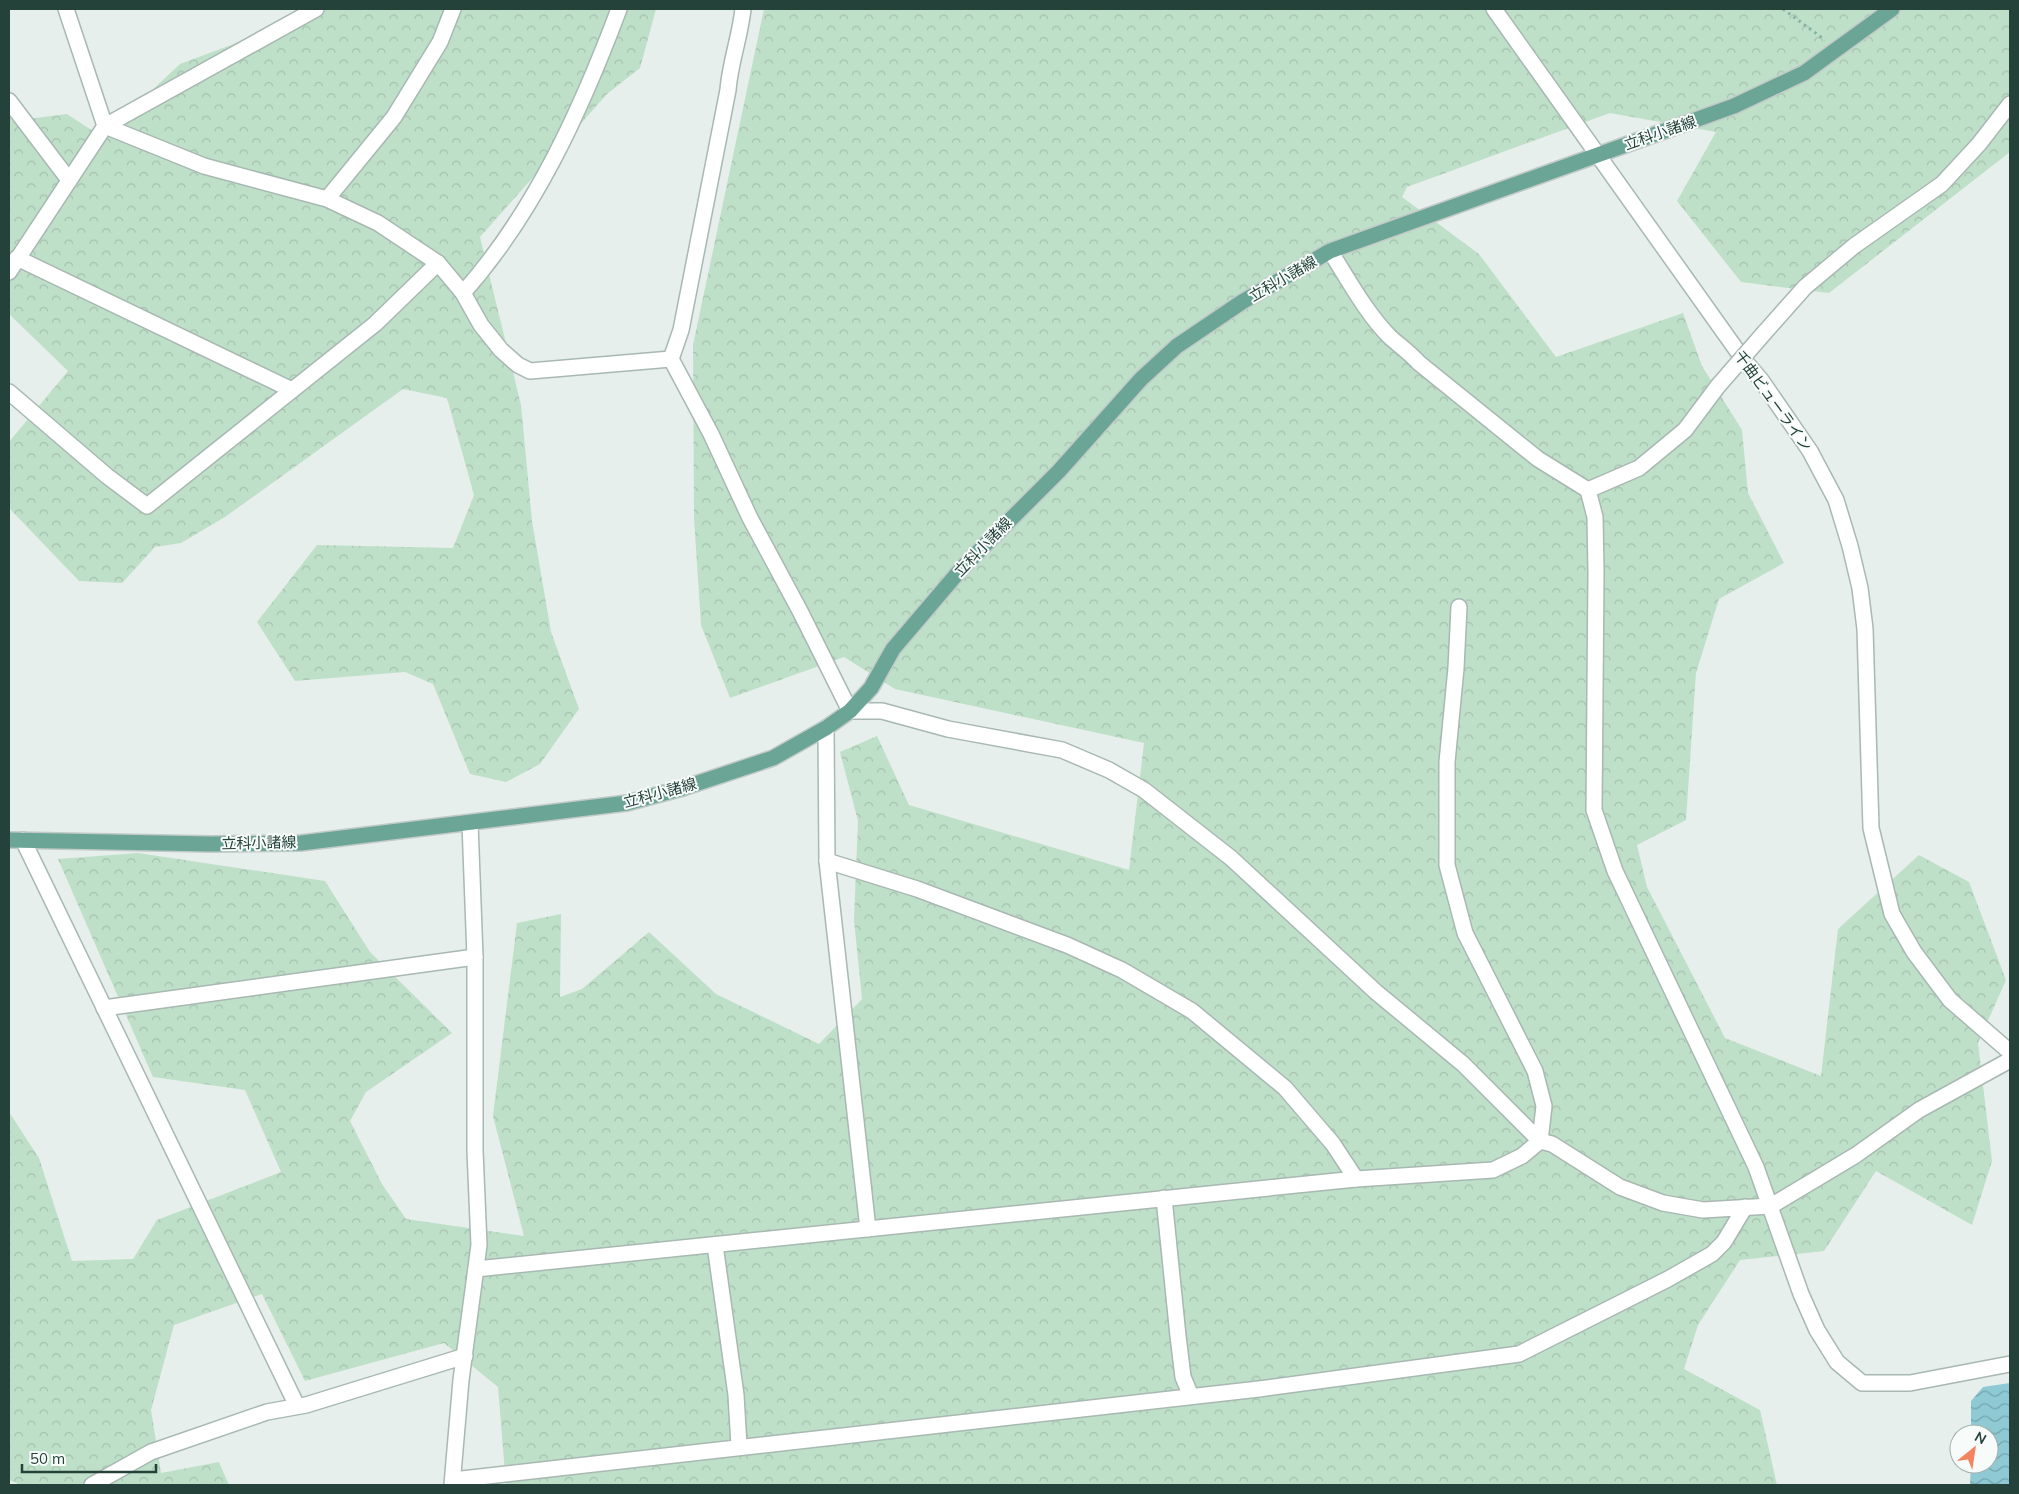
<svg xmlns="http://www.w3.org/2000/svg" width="2019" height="1494" font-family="Mulish,'Noto Sans JP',sans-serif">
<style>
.forest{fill:url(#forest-crowns)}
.water{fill:url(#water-waves)}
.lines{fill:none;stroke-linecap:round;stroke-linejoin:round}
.minor-casing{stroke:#a8b8b2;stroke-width:18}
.major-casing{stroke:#c2cac8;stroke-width:18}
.path{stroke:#86b3a5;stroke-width:3;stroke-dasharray:2.5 4;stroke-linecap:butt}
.minor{stroke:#fff;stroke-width:15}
.major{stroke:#6aa596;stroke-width:15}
.minor-bridge-casing{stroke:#a8b8b2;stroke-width:18;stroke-linecap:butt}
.minor-bridge{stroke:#fff;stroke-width:15}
.labels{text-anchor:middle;stroke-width:4;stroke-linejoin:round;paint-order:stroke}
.street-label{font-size:15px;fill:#24423a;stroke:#f7fbf9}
</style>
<defs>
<pattern id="forest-crowns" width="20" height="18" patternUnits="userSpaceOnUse" patternTransform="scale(1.25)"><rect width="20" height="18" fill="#bfe0c8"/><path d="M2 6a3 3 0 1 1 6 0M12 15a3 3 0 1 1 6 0" fill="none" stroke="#a4c1ad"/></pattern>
<pattern id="water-waves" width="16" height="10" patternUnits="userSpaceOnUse" patternTransform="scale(1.25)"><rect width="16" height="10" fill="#8ec9d4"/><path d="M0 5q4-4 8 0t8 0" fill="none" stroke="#74a5ad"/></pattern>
</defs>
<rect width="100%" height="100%" fill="#e6efeb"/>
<!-- forest -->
<g class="forest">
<path d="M 303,9 L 656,9 L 640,68 L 607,94 L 480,237 L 521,405 L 532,521 L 551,632 L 579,709 L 540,764 L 506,782 L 470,774 L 433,684 L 405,672 L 295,681 L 257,622 L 317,545 L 453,548 L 474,495 L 447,398 L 403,389 L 225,517 L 181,543 L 155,547 L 122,583 L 79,581 L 9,508 L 9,442 L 68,371 L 9,314 L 9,112 L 12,121 L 67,114 L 102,137 L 180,64 L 298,20 Z"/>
<path d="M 764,9 L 2010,9 L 2010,152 L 1829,293 L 1741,282 L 1677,201 L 1716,132 L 1610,113 L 1407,187 L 1402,197 L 1479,254 L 1556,357 L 1683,313 L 1702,366 L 1742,430 L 1748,493 L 1784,563 L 1719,599 L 1696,673 L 1686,820 L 1637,845 L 1647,887 L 1725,1038 L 1821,1076 L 1838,929 L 1919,855 L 1969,882 L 2006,980 L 1978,1043 L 1992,1161 L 1972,1225 L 1876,1171 L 1824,1251 L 1740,1260 L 1698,1325 L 1684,1369 L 1760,1410 L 1777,1485 L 506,1485 L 498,1387 L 444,1343 L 305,1381 L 262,1294 L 174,1325 L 151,1410 L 161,1473 L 219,1462 L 229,1485 L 21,1485 L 9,1480 L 9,1112 L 39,1158 L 72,1261 L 133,1259 L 157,1220 L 281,1172 L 245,1090 L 153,1077 L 58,859 L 138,853 L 325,881 L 370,952 L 452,1033 L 366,1092 L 350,1121 L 382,1184 L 406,1219 L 524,1236 L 493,1116 L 517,923 L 561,914 L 560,997 L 582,989 L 649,932 L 716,994 L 819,1044 L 862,999 L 854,920 L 858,821 L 840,752 L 877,736 L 909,805 L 1129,870 L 1144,743 L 895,689 L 844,657 L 730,698 L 701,625 L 694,518 L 693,345 Z"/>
</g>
<!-- water -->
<path class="water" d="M 2010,1383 L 2010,1485 L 1970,1485 L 1971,1464 L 1989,1464 L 1989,1434 L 1971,1434 L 1971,1401 L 1983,1387 Z"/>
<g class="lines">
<!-- minor casing -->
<g class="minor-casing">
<g id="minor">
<path d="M 66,9 L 105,126"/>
<path d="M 743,9 C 740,37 730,63 728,90 L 681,330 L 671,359 L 711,434 L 750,518 L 800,611 L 850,711 L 882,711 L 948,729 L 1062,750 L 1109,770 L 1144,790 L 1231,858 L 1376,992 L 1463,1064 L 1540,1141 L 1552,1144 L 1620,1187 L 1663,1203 L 1703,1210 L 1771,1206 L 1856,1155 L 1919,1110 L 2010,1060"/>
<path d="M 1494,9 L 1743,359 L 1761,380 L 1810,451 L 1836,500 L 1850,546 L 1860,588 L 1865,629 L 1871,828 L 1892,914 L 1914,952 L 1950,1000 L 2010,1052"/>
<path d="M 9,101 L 69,180"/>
<path d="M 105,126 L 204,166 L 327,199 L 378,223 L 438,263 L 463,293 L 481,325 L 501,350 L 518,365 L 530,371 L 671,359"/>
<path d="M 327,199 L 394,117 L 440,42 L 453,9"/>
<path d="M 1330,251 C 1348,279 1366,313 1390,337 C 1400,346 1410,353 1419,363 L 1538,459 L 1588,490 L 1595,517 L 1596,572 L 1594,810 L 1615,871 L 1756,1167 L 1801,1294 L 1817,1330 L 1837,1362 L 1862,1383 L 1910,1383 L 2010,1364"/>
<path d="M 17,258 L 292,390"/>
<path d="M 9,272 L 105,126 L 316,9"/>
<path d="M 463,293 C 535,212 581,110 619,9"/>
<path d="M 1765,332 L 1805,287 L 1854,246 L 1942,184 L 1979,144 L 2010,104"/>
<path d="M 9,392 L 107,476 L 147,506 L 375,324 L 438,263"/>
<path d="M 1588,490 L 1639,468 L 1685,430 L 1718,386"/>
<path d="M 826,728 L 827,861 L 868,1229"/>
<path d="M 23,840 L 297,1406"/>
<path d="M 827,861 L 917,889 L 1067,945 L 1122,970 L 1192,1011 L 1285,1088 L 1333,1144 L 1356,1179"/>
<path d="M 104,1008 L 475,957"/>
<path d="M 1164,1198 L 1178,1336 L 1183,1377 L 1191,1396"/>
<path d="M 715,1245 L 736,1395 L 739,1446"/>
<path d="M 476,1269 L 1356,1179 L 1493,1170 L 1522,1156 L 1540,1141 L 1544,1106 L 1535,1071 L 1465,933 L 1447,865 L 1447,762 L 1456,668 L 1459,607"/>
<path d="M 453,1480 L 1259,1389 L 1519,1354 L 1668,1279 L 1712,1254 L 1724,1242 L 1745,1207"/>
<path d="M 92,1485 L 151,1452 L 267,1412 L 306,1405 L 465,1356"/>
<path d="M 452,1485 L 461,1380 L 479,1245 L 475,1151 L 475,957 L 470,823"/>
</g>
</g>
<!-- major casing -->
<g class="major-casing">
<path id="major" d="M 9,840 L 211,844 L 301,843 L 627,803 L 683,788 L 773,758 L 826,728 L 850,711 L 871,688 L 893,649 L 962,568 L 1059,471 L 1141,379 L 1177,346 L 1242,302 L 1330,251 L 1734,106 L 1804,73 L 1892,9"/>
</g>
<!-- path -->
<path class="path" d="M 1783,9 L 1825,40"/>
<!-- minor -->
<use href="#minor" class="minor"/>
<!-- major -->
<use href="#major" class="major"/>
<!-- minor-bridge casing -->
<g class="minor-bridge-casing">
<path id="minor-bridge" d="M 1718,386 L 1765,332"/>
</g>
<!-- minor-bridge -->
<use href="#minor-bridge" class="minor-bridge"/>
</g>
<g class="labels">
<!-- street labels -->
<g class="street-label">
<text transform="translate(1660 133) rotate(-19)" y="5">立科小諸線</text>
<text transform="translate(1283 279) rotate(-30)" y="5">立科小諸線</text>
<text transform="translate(1773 401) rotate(54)" y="5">千曲ビューライン</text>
<text transform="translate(983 547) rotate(-46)" y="5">立科小諸線</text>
<text transform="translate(660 793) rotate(-15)" y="5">立科小諸線</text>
<text transform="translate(259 843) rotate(-1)" y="5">立科小諸線</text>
</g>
</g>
<!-- border -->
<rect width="2019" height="1494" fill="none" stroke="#24423a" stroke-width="20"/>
<!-- north arrow -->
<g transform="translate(1974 1449) rotate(30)"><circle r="24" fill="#f7fbf9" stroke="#a3b1ad"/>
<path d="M0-4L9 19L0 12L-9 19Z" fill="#f4845f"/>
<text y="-8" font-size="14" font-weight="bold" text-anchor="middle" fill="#24423a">N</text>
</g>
<!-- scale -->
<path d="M22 1464v8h134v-8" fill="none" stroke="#24423a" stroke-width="2.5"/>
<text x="30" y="1464" font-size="15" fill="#24423a" stroke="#f7fbf9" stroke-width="4" paint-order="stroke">50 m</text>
</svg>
